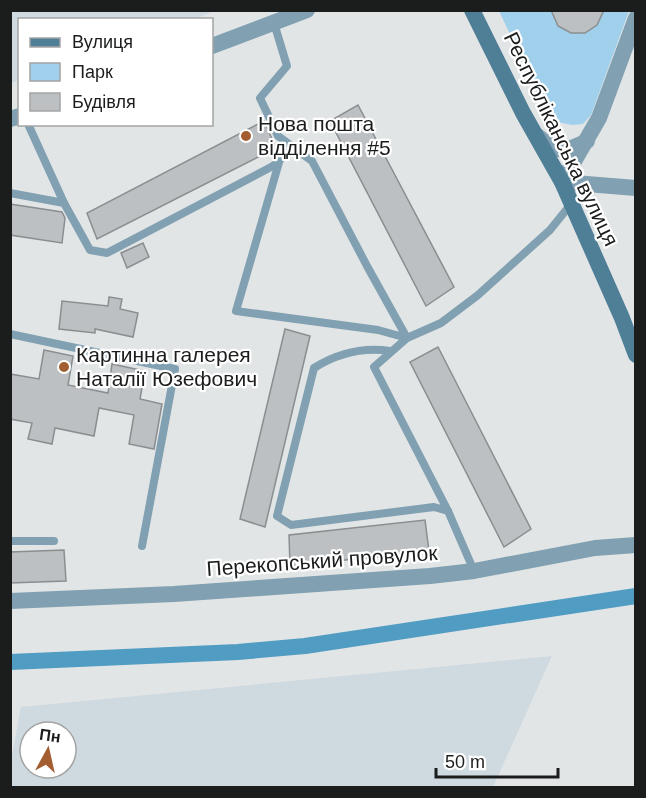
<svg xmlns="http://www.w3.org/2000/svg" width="646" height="798" font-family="Arial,sans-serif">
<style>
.built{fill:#cfdae0;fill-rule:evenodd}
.green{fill:#a0d0eb}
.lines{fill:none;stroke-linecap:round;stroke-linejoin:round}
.canal{stroke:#519cc2;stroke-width:16}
.building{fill:#bdc0c2;stroke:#8b8e90;stroke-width:1.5}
.service{stroke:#81a0b1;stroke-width:8}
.minor{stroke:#81a0b1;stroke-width:16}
.tertiary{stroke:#81a0b1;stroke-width:16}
.secondary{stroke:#4f7e97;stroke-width:16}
.poi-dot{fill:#a25e30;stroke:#fff;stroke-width:2}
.labels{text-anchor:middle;stroke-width:4.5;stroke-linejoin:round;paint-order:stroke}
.poi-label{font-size:21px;fill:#1b1c1c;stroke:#fff;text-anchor:start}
.street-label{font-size:21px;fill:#1b1c1c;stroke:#fff}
</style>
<rect width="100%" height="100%" fill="#e2e5e6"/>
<!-- built -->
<g class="built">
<path d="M 10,11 L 11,10 L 214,11 L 193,20 L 20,20 L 19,80 L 11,83 Z"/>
<path d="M 552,656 L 493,787 L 11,787 L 11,761 L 21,707 ZM 30,732 L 66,732 L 66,768 L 30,768 Z"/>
</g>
<!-- green -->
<path class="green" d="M 499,11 L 629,11 L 591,115 L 583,124 L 572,125 L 553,121 L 545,108 Z"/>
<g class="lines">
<!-- canal -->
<path class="canal" d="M 10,662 L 238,652 L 305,646 L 636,596"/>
</g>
<!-- building -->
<g class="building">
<path d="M 551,10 L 604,10 L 597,25 L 585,33 L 571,33 L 558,26 Z"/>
<path d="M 358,105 L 454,287 L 426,306 L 330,121 Z"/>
<path d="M 264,121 L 276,148 L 97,239 L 87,213 Z"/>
<path d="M 10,204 L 62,212 L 65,218 L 62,243 L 10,235 Z"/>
<path d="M 143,243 L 149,257 L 127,268 L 121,253 Z"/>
<path d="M 109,297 L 122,299 L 120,309 L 138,313 L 133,337 L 95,329 L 95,333 L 59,329 L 62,301 L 108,306 Z"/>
<path d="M 285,329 L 310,336 L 265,527 L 240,519 Z"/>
<path d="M 438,347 L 531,529 L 504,547 L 410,362 Z"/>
<path d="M 44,350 L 73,356 L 68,385 L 108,393 L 112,364 L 145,371 L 140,399 L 162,404 L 154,449 L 129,444 L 134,415 L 99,408 L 94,436 L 55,428 L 52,444 L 28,439 L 32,423 L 10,419 L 10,374 L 39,379 Z"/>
<path d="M 425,520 L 429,551 L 290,566 L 289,535 Z"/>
<path d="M 64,550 L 66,581 L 10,583 L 10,552 Z"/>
</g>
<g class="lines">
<!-- service -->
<g class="service">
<path d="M 274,23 L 287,66 L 260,98 L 278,136 L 312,161 L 367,266 L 407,338 L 374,367 L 448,511 L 474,571"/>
<path d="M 28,124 L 64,203"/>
<path d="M 280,159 L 236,311 L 378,330 L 407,338 L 441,323 L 478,295 L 550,230 L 571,204"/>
<path d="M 10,193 L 64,203 L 90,250 L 107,253 L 273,166 L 293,148"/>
<path d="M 10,334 L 175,369 L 142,546"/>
<path d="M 390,351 C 363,347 338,353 314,368 L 277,516 L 291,525 L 434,507 L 448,511"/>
<path d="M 10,541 L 54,541"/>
</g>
<!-- minor -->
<g class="minor">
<path d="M 562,182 L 636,188"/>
<path d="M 10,601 L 174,594 L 430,576 L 474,571 L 595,548 L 636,545"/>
</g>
<!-- tertiary -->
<g class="tertiary">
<path d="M 212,46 L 307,10"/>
<path d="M 10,119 L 20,116"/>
<path d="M 536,135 C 557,152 562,154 587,141"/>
<path d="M 562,182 L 599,118 L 636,18"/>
</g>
<!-- secondary -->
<path class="secondary" d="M 472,10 L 523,113 L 562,182 L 622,318 L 636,355"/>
</g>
<!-- markers -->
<g class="poi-dot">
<circle cx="246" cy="136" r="6"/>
<circle cx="64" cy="367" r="6"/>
</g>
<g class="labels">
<!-- poi labels -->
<g class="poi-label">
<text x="258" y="131">Нова пошта<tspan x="258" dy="24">відділення #5</tspan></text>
<text x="76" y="362">Картинна галерея<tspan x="76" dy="24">Наталії Юзефович</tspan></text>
</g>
<!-- street labels -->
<g class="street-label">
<text transform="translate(561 139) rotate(64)" y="7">Республіканська вулиця</text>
<text transform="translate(322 561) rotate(-4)" y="7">Перекопський провулок</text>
</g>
</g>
<!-- border -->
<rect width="646" height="798" fill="none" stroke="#1b1c1c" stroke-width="24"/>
<!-- legend -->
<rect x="18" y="18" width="195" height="108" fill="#ffffff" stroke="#a4a4a4" stroke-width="1.5"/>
<rect x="30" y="38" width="30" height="9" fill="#4f7e97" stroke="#a4a4a4" stroke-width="1.5"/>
<text x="72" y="48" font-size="18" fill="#1b1c1c">Вулиця</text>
<rect x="30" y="63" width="30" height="18" fill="#a0d0eb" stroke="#a4a4a4" stroke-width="1.5"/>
<text x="72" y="78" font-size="18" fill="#1b1c1c">Парк</text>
<rect x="30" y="93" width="30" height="18" fill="#bdc0c2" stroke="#a4a4a4" stroke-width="1.5"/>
<text x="72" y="108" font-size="18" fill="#1b1c1c">Будівля</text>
<!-- north arrow -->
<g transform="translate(48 750) rotate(8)"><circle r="28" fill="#ffffff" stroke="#a4a4a4" stroke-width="1.5"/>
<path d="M0-4.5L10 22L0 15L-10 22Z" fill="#a25e30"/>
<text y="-9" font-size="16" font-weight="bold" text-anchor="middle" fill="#1b1c1c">Пн</text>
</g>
<!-- scale -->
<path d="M436 768v9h122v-9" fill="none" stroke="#1b1c1c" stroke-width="3"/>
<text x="445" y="768" font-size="18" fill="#1b1c1c" stroke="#ffffff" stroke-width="4.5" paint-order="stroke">50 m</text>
</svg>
